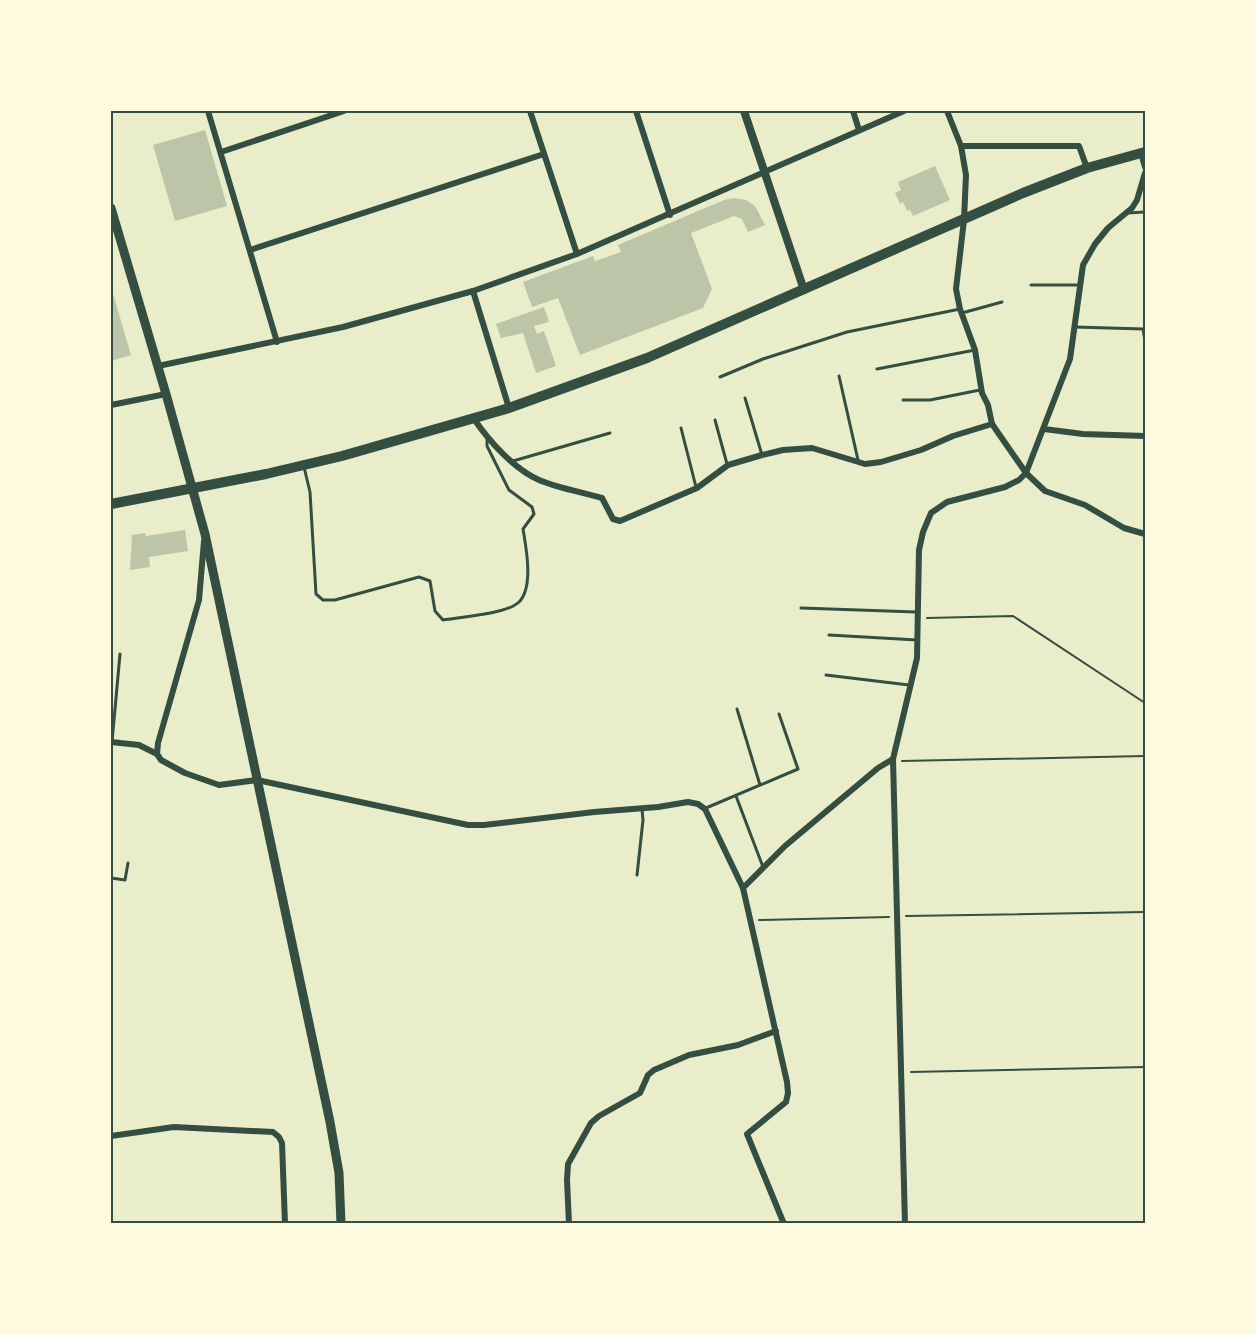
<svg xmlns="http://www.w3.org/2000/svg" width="1256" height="1335" font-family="'Varela Round',sans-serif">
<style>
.building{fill:#bcc5a7}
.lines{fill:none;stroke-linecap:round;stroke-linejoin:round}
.path{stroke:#344e41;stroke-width:2}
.service{stroke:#344e41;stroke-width:3}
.minor{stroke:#344e41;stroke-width:6}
.tertiary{stroke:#344e41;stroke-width:8}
.secondary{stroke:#344e41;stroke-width:9}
.primary{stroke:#344e41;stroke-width:10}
.neatline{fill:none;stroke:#344e41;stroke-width:2}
</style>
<rect width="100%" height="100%" fill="#e9edc9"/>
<!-- building -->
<g class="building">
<path d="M 205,130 L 227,206 L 175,221 L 153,145 Z"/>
<path d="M 935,166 L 950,200 L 913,216 L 910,210 L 907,211 L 903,202 L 900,204 L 895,193 L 901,190 L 898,182 Z"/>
<path d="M 734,198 L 746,200 L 755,206 L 765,225 L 748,232 L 742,219 L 734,216 L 691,233 L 712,289 L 703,308 L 580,355 L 558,298 L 532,307 L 523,282 L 593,256 L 595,261 L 621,252 L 618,245 L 724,200 Z"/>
<path d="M 111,287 L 131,355 L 111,361 Z"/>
<path d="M 544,307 L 549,322 L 534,326 L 537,334 L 544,331 L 556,366 L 536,373 L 523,333 L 501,338 L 496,324 Z"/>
<path d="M 185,530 L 188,551 L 149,557 L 150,567 L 130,570 L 132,535 L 145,533 L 146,536 Z"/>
</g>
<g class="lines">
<!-- path -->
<g class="path">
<path d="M 927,618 L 1013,616 L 1145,703"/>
<path d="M 902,761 L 1145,756"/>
<path d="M 906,916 L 1145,912"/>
<path d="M 759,920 L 889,917"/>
<path d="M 911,1072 L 1145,1067"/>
</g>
<!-- service -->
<g class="service">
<path d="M 1127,213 L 1145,212"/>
<path d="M 1031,285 L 1079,285"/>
<path d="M 962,313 L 1002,302"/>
<path d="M 1075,327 L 1143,329 L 1145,341"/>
<path d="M 877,369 L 975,350"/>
<path d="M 839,376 L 858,460"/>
<path d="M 720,377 L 763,359 L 847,332 L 960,309"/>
<path d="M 745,398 L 762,455"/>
<path d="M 903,400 L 930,400 L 980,390"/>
<path d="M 715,420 L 727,464"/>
<path d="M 681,428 L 696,487"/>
<path d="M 513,461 L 610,433"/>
<path d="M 304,467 L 310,492 L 316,594 L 323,600 L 335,600 L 419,577 L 430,581 L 435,611 L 443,620 C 461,617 507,614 519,602 C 534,587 526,547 523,529 L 534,514 L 532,507 L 509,490 L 487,446 L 487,439"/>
<path d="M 801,608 L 916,612"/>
<path d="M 829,635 L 917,640"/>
<path d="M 826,675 L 909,685"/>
<path d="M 737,709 L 760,785"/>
<path d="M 112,742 L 120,654"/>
<path d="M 736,796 L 763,867"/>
<path d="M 706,808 L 798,769 L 779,714"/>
<path d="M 637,875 L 643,820 L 642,809"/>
<path d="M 111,878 L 125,880 L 128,863"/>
</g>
<!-- minor -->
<g class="minor">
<path d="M 208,111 L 277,342"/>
<path d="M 530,111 L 577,254"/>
<path d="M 636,111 L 670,215"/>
<path d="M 853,111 L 859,130"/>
<path d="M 947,111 L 961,146 L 966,175 L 964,220 L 956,289 L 960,309 L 975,350 L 982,393 L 988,405 L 992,424 L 1026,473 L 1045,491 L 1085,505 L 1124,528 L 1145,534"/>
<path d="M 961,146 L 1079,146 L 1087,168"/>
<path d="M 221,152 L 344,111"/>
<path d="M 1141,153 L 1145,167"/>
<path d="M 250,250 L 544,154"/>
<path d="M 473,291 L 509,408"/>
<path d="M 158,366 L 343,327 L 473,291 L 577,254 L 904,111"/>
<path d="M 111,405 L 166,394"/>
<path d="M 474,419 C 489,441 514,469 539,480 C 558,488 581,492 602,498 L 613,519 L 620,521 L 697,488 L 728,465 L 762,455 L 783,450 L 812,448 L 865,464 L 881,462 L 921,450 L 953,436 L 992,424"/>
<path d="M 1044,429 L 1083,434 L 1145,436"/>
<path d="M 204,541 L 199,600 L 158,743 L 157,754 L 161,760 L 185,773 L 219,785 L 257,780 L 468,825 L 484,825 L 594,812 L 658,807 L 688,802 L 698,804 L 705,809 L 743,888 L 787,1082 L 788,1093 L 786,1102 L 747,1134 L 784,1224"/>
<path d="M 111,742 L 139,745 L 157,754"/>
<path d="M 743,888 L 785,846 L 878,768 L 893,759"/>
<path d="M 111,1136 L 174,1127 L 273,1132 L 279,1137 L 282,1143 L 285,1224"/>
<path d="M 569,1224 L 567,1180 L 568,1164 L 591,1123 L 599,1116 L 640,1093 L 648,1075 L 654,1070 L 689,1055 L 738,1045 L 776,1031"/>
<path d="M 905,1224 L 893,759 L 917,658 L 919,550 L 923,532 L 931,513 L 947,502 L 1005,487 L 1019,480 L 1026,473 L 1070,359 L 1083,265 L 1095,244 L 1108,228 L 1132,208 L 1137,200 L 1145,173"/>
</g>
<!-- tertiary -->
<path class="tertiary" d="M 744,111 L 804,290"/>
<!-- secondary -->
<path class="secondary" d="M 111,208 L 166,394 L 205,534 L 330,1122 L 339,1173 L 341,1224"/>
<!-- primary -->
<path class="primary" d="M 111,504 L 266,474 L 342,456 L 509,408 L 647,358 L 1023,193 L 1087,168 L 1145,152"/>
</g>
<!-- border -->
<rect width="1256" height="1335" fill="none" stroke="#fefae0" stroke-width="225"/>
<rect x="112" y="112" width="1032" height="1110" class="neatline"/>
</svg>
